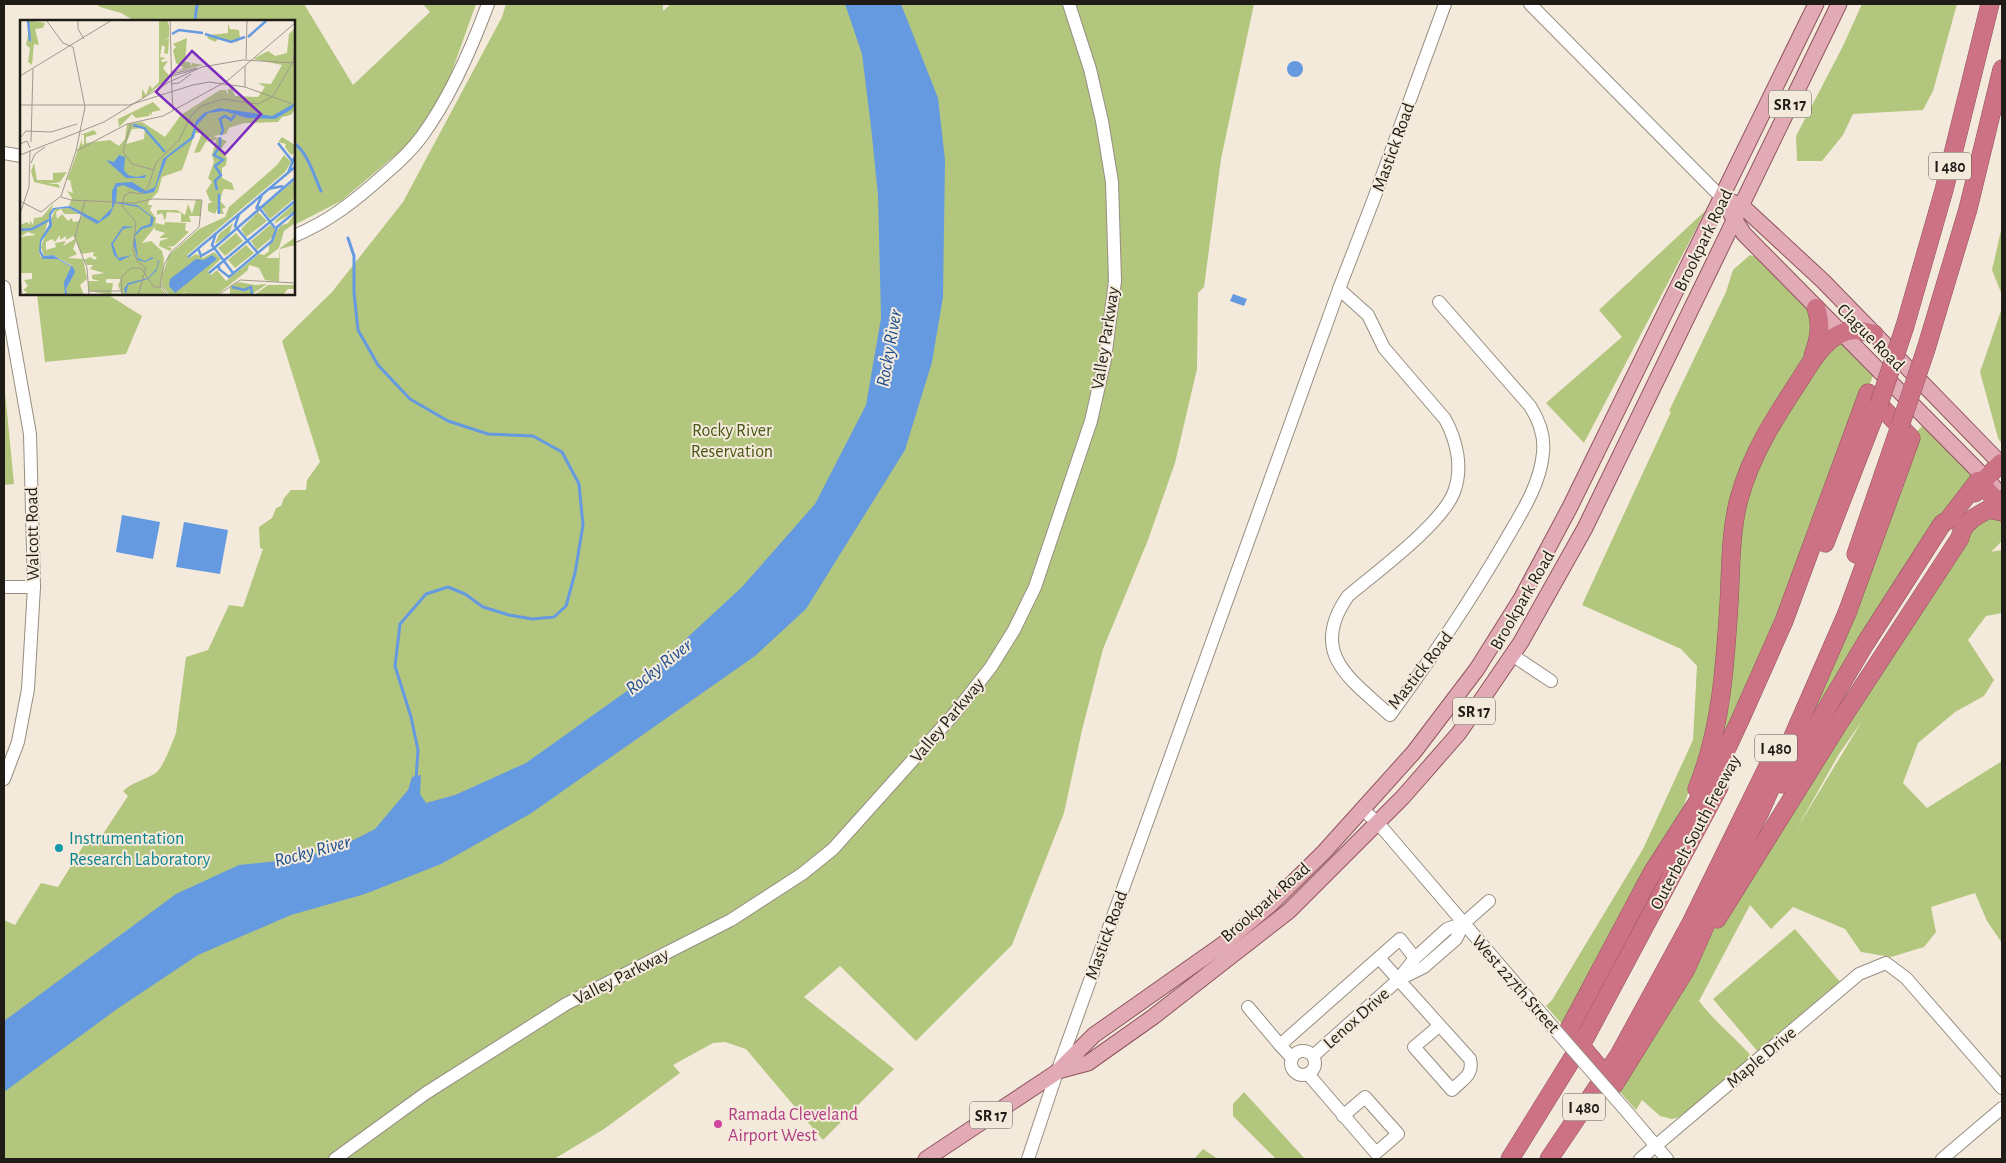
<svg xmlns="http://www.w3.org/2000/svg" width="2006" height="1163" font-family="'Alegreya Sans',sans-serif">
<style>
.green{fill:#b3c67e;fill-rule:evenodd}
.water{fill:#659ae1}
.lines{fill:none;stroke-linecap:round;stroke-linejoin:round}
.stream{stroke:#659ae1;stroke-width:3}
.minor-casing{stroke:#978e81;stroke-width:14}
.major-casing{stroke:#90545e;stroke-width:17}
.highway-casing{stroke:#90545e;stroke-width:19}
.minor{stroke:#fff;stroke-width:12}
.major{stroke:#e1aab5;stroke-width:15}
.highway{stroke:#cd7284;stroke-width:18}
.minor-bridge-casing{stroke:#978e81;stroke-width:14;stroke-linecap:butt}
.highway-bridge-casing{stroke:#90545e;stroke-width:19;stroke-linecap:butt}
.minor-bridge{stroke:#fff;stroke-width:12}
.highway-bridge{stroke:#cd7284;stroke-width:18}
.culture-dot{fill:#0f9aa8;stroke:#f4eadb;stroke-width:2}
.hotel-dot{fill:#d1479c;stroke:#f4eadb;stroke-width:2}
.labels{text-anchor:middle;stroke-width:4;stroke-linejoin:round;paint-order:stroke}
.shield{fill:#f4eadb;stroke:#5f5a52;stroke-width:1}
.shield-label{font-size:16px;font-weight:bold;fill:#1f1c17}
.street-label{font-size:18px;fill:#1f1c17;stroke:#f4eadb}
.park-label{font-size:18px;fill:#485614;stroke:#f4eadb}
.culture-label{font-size:18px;fill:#0d838f;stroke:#f4eadb;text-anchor:start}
.hotel-label{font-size:18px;fill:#b23c85;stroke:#f4eadb;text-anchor:start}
.water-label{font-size:19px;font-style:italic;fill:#1b4e8f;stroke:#f4eadb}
.inset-river{fill:none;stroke:#659ae1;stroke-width:2.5}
.inset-road{fill:none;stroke:#9f988d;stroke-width:1}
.view{fill:#7b2cbf;fill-opacity:0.15;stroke:#7b2cbf;stroke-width:2.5}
.inset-edge{fill:none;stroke:#1f1c17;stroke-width:2.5}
</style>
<rect width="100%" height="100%" fill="#f4eadb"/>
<!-- green -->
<g class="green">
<path d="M 96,4 L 304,4 L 353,85 L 430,12 L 423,4 L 476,4 L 445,91 L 417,137 L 341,201 L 294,225 L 294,21 L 135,21 L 121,13 L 100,7 Z"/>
<path d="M 506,4 L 663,4 L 663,11 L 671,4 L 1254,4 L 1221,159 L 1204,287 L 1198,293 L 1197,369 L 1175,463 L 1148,540 L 1103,649 L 1082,730 L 1064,813 L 1012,945 L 916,1041 L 840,966 L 804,997 L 894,1069 L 823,1140 L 746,1049 L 725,1042 L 713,1043 L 673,1065 L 680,1073 L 604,1129 L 554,1159 L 4,1159 L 4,920 L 15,925 L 41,883 L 58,887 L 85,843 L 99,840 L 128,796 L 123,791 C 134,781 148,779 157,772 C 164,765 172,743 176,733 L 186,657 L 208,650 L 229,605 L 243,607 L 263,549 L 260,548 L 259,527 L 272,518 L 276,508 L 281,506 L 284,498 L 291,490 L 306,490 L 307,480 L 320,462 L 282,341 L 332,292 L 403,202 L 502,17 Z"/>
<path d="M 1862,4 L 1957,4 L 1933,91 L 1923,110 L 1853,114 L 1843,135 L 1822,161 L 1797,161 L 1796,136 L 1842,48 Z"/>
<path d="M 1706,210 L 1584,443 L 1546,403 L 1622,337 L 1599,310 Z"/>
<path d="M 2002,226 L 2002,295 L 1992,270 Z"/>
<path d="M 1750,255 L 1759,258 L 1813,314 L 1815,337 L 1724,536 L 1716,674 L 1709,726 L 1683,809 L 1568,1031 L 1546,1006 L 1552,1000 L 1643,849 L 1693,740 L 1697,666 L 1681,649 L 1582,605 L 1671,412 L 1669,411 L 1726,292 L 1733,270 Z"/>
<path d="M 37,294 L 107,294 L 142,316 L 126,354 L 45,362 Z"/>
<path d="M 2002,308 L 2002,444 L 1998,438 L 1980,372 Z"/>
<path d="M 1842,342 L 1874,373 L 1784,621 L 1708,774 L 1729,706 L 1739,538 L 1751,484 L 1779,427 L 1828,351 Z"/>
<path d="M 4,381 L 14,484 L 4,485 Z"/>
<path d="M 1924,424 L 1978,481 L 1788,775 L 1911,438 Z"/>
<path d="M 2002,512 L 2002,541 L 1991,552 L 2002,550 L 2002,613 L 1986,616 L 1968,640 L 1994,680 L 1984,696 L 1955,712 L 1918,743 L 1903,783 L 1927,808 L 2002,761 L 2002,943 L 1987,921 L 1975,893 L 1931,907 L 1936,932 L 1924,947 L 1891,957 L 1861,952 L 1845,929 L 1793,907 L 1771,929 L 1750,905 L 1699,1001 C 1715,1022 1735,1037 1752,1057 L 1690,1114 L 1672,1119 L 1660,1116 L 1642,1100 L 1636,1110 L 1614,1085 L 1961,532 ZM 1862,721 L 1796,830 L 1839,754 Z"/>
<path d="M 1795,929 L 1841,983 L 1759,1053 L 1713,999 Z"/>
<path d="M 1244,1092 L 1305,1159 L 1276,1159 L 1233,1116 L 1233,1104 Z"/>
<path d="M 1203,1149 L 1218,1159 L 1194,1159 Z"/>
</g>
<!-- water -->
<g class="water">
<path d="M 845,4 L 901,4 L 938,98 L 945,160 L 943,297 L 932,362 L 905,450 L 806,609 L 755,656 L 530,814 L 441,864 L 365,894 L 291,915 L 198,955 L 117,1009 L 4,1092 L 4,1021 L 176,894 L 239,865 L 287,860 L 336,849 L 375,829 L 408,790 L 412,777 L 421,775 L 420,794 L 426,803 L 455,795 L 526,763 L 638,683 L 742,587 L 815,504 L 866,405 L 881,318 L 878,195 L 871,127 L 862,54 Z"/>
<circle cx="1295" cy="69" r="8"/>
<path d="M 1233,294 L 1247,299 L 1244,306 L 1230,301 Z"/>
<path d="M 122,515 L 160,522 L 153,559 L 116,552 Z"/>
<path d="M 184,522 L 228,530 L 220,574 L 176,567 Z"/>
</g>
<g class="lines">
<!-- stream -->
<g class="stream">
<path d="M 195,21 L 197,4"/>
<path d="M 294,143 C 308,153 314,176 321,191"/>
<path d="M 348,238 L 354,256 L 354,293 L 358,330 L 378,365 L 410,399 L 448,421 L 488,434 L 533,436 L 562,452 L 579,484 L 583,525 L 575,573 L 566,606 L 554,617 L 532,619 L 509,615 L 483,607 L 465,594 L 448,587 L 426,594 L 400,624 L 395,666 L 411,717 L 418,750 L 416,779"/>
</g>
<!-- minor casing -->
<g class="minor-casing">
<g id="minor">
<path d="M 1530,4 L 1722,198"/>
<path d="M 4,153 L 21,156"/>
<path d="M 294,236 C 330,221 356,200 385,174 C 398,163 412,150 422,136 C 451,96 471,50 488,4"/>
<path d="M 4,287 L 30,434 L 34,587 L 28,689 L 18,742 L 4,779"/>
<path d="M 1339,289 L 1368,315 L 1384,348 L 1445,419 C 1457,441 1463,468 1454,492 C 1442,524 1375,573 1348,596 C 1308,653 1350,679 1390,715 C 1431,659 1469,603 1504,543 C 1520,515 1540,486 1543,453 C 1545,435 1539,420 1530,406 L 1439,302"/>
<path d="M 4,587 L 34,587"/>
<path d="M 1512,655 L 1551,681"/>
<path d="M 1363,810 L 1378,823 L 1545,1018"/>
<path d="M 1379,958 L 1470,1059 C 1474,1075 1463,1079 1452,1090 L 1414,1047 L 1439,1026"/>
<path d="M 1402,978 L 1424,967 L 1456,939 L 1464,923"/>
<path d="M 1248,1007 L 1280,1045"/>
<circle cx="1303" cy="1063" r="12"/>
<path d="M 1313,1056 L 1398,980 L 1415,958 L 1447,929 L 1464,923 L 1489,901"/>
<path d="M 1292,1058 L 1280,1045 L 1400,939 L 1415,958"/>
<path d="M 1308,1074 L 1376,1153 L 1398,1134 L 1365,1097 L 1343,1116"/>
<path d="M 1628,1113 L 1667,1159"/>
<path d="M 335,1159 L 426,1093 L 566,1004 L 731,920 L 802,874 L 833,849 L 955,713 L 991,667 L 1014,630 L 1035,587 L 1091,421 L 1105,359 L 1115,281 L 1112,182 L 1102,121 L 1090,69 L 1069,4"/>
<path d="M 1028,1159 L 1057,1072 L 1339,289 L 1373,201 L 1445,4"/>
<path d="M 1640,1159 L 1859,974 L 1886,963 L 1906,978 L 2002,1088"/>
<path d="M 1942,1159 L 2002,1108"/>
</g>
</g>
<!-- major casing -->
<g class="major-casing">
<g id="major">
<path d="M 1732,202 L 1741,205 L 1823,281 L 2002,465"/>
<path d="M 1731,214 L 1744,234 L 1994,487"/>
<path d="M 1058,1071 L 1088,1063 L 1153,1017 L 1289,911 L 1403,797 L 1459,733 L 1521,642 L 1585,528 L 1839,4"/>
<path d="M 926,1159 L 1057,1072 L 1094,1035 L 1222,945 L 1270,905 L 1324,852 L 1414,752 L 1477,669 L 1521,599 L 1570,507 L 1816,4"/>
</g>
</g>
<!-- highway casing -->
<g class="highway-casing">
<g id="highway">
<path d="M 1905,326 L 1944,190 L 1990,4"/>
<path d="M 1926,349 L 1968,209 L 2002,69"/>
<path d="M 1813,356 C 1819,339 1822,325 1816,308"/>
<path d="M 1868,393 L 1911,438 L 1847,613 L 1760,812 L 1731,867 L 1686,969 L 1614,1085 L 1568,1031 L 1652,873 L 1713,778 L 1741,718 L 1784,621 Z"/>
<path d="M 1975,493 L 1985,479 L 2001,463"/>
<path d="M 1825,543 L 1879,404"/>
<path d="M 1856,554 L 1900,426"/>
<path d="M 1782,784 L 1865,644 L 1942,524 L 1948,520 L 1978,481 L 2002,506"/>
<path d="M 1697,789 C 1721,730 1725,667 1729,604 C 1731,569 1730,533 1739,499 C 1751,454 1776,416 1801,378 C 1813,359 1829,331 1855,330 C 1861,330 1868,333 1874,334"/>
<path d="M 1717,919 L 1839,723 L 1960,538 C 1962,523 1976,516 1989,509 L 2002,512"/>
<path d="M 1510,1159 L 1585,1038 L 1719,787"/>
<path d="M 1549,1159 L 1619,1055 L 1691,923 L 1770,762"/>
</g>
</g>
<!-- minor -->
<use href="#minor" class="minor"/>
<!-- major -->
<use href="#major" class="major"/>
<!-- highway -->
<use href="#highway" class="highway"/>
<!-- minor-bridge casing -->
<g class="minor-bridge-casing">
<path id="minor-bridge" d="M 1545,1018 L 1628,1113"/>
</g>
<!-- highway-bridge casing -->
<g class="highway-bridge-casing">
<g id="highway-bridge">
<path d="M 1879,404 L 1905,326"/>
<path d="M 1900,426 L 1926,349"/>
</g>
</g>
<!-- minor-bridge -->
<use href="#minor-bridge" class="minor-bridge"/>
<!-- highway-bridge -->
<use href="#highway-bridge" class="highway-bridge"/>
</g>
<!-- markers -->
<circle class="culture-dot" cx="59" cy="848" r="5"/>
<circle class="hotel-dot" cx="718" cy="1124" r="5"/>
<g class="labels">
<!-- shield labels -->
<g class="shield">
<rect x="1769" y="90.5" width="42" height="27" rx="4"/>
<rect x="1929" y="152.5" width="42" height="27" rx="4"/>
<rect x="1453" y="697.5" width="42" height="27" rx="4"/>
<rect x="1755" y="734.5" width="42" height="27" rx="4"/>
<rect x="1563" y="1093.5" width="42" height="27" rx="4"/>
<rect x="970" y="1101.5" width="42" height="27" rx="4"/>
</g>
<g class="shield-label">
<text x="1790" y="110">SR 17</text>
<text x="1950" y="172">I 480</text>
<text x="1474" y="717">SR 17</text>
<text x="1776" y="754">I 480</text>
<text x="1584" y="1113">I 480</text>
<text x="991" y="1121">SR 17</text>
</g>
<!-- street labels -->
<g class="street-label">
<text transform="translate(1393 147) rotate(-70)" y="6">Mastick Road</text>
<text transform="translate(1703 240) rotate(-64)" y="6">Brookpark Road</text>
<text transform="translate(1871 337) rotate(45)" y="6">Clague Road</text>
<text transform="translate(1105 338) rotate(-81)" y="6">Valley Parkway</text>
<text transform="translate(32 534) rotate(-91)" y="6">Walcott Road</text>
<text transform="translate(1522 600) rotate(-60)" y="6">Brookpark Road</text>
<text transform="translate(1420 670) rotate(-52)" y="6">Mastick Road</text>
<text transform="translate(947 720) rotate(-50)" y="6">Valley Parkway</text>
<text transform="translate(1695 832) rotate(-62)" y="6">Outerbelt South Freeway</text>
<text transform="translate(1265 902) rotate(-41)" y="6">Brookpark Road</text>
<text transform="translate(1106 935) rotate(-70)" y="6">Mastick Road</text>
<text transform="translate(621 976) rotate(-27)" y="6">Valley Parkway</text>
<text transform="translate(1516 984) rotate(49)" y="6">West 227th Street</text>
<text transform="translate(1356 1018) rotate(-42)" y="6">Lenox Drive</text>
<text transform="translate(1761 1057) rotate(-40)" y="6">Maple Drive</text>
</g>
<!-- park labels -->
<g class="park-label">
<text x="732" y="436">Rocky River<tspan x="732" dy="21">Reservation</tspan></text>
</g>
<!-- culture labels -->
<g class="culture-label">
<text x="69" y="844">Instrumentation<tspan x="69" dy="21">Research Laboratory</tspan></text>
</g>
<!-- hotel labels -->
<g class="hotel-label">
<text x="728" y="1120">Ramada Cleveland<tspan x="728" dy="21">Airport West</tspan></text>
</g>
<!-- water labels -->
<g class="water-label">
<text transform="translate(888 348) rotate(-80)" y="7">Rocky River</text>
<text transform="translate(658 666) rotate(-38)" y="7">Rocky River</text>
<text transform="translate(312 850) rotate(-15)" y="7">Rocky River</text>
</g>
</g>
<!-- overview -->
<g transform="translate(20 20)">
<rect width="275" height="275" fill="#f4eadb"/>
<path d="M 8,0 L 25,3 L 23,8 L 15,9 L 19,25 L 14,24 L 12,45 L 8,42 L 10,28 L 6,25 L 9,10 ZM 139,0 L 147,0 L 149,6 L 149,17 L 144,20 L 149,18 L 148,34 L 144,33 L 145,27 L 142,25 L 140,37 L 146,38 L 141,40 L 142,42 L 148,41 L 143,48 L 150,57 L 122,79 L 122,69 L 126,75 L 130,65 L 132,69 L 139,62 ZM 208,3 L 210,9 L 219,10 L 220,18 L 217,22 L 198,19 L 195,22 L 187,18 L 189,15 L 208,13 ZM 275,8 L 275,89 L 271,95 L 262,97 L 258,102 L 224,103 L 209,108 L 206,114 L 193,116 L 207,121 L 201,129 L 207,138 L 206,145 L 202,148 L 202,158 L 212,163 L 214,170 L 204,169 L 202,173 L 200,181 L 206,187 L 202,189 L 204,194 L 197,193 L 197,189 L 195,194 L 188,191 L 188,184 L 193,181 L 190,181 L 186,171 L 192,162 L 188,158 L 194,142 L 192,135 L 196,120 L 186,122 L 192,117 L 188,118 L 180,132 L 174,133 L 182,113 L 175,113 L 162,150 L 142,157 L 138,172 L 129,181 L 128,185 L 132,185 L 130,190 L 136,198 L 135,206 L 136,203 L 144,205 L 145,202 L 166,203 L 165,210 L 169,212 L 154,226 L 147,227 L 152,228 L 150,231 L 139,226 L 140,221 L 149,218 L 139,218 L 145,213 L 135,210 L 135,207 L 122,223 L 131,221 L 142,231 L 144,239 L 141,268 L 146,275 L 102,275 L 98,265 L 101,259 L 86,259 L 86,263 L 93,263 L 91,275 L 69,271 L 68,261 L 80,261 L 72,259 L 72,255 L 84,253 L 70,249 L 73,245 L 67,245 L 64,240 L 70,237 L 75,240 L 77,237 L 73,236 L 74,232 L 61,234 L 56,221 L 53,229 L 57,234 L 48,238 L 63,239 L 67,259 L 60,265 L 64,275 L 48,275 L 46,269 L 54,252 L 51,245 L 33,235 L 24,236 L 21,227 L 35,189 L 49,188 L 59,194 L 44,194 L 41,189 L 36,192 L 37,199 L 42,194 L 48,201 L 52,198 L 53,202 L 59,201 L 62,195 L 49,185 L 52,178 L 47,171 L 53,173 L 50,160 L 47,160 L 62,119 L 62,125 L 64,124 L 64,115 L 60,115 L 74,110 L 77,114 L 66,117 L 66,123 L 90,120 L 99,126 L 105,119 L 107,104 L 122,102 L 145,117 L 161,95 L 200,70 L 206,70 L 208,75 L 208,69 L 212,69 L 215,76 L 238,77 L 245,67 L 238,63 L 251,64 L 262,45 L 233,39 L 248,31 L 255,36 L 267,33 L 269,14 ZM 125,108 L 124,119 L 106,124 L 112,109 ZM 40,215 L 40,220 L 46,216 L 46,220 L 53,216 L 55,219 L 43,226 L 46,221 L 35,223 L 36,227 L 26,230 L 26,222 L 32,219 L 35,222 ZM 167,18 L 165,42 L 170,42 L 171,47 L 172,43 L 183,45 L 152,53 L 164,48 L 156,43 L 153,30 L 156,27 L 153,24 ZM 133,82 L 141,90 L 132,92 L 131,97 L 130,92 L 129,96 L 116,98 L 112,94 L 99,107 L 98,99 ZM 262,117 L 275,125 L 275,133 L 271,135 L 265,127 L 266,124 L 258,122 ZM 264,135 L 271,142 L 265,152 L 167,235 L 169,238 L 176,234 L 183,238 L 194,232 L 201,239 L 188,251 L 191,255 L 197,250 L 206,261 L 239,234 L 244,235 L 249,231 L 249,225 L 260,206 L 268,203 L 275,193 L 275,203 L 264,211 L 259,228 L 246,238 L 259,238 L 260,228 L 274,218 L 275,225 L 260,229 L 259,262 L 245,260 L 239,248 L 229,245 L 228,250 L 197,275 L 162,275 L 167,270 L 161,275 L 149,275 L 142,266 L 141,259 L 149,235 L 179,209 L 205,197 L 209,187 L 257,145 ZM 14,143 L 17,160 L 33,160 L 33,153 L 47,152 L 40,162 L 28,164 L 38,164 L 40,168 L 14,162 L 11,151 ZM 275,160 L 275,178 L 250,199 L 242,188 ZM 176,180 L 181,180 L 181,196 L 169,196 L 171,202 L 161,202 L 161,193 L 147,192 L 145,201 L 142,193 L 137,195 L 137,190 L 157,190 L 165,195 L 168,184 L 172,194 ZM 275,183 L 275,191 L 254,204 L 256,200 ZM 33,184 L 19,232 L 21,237 L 38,239 L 51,247 L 45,275 L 3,275 L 7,272 L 3,270 L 8,266 L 4,260 L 12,259 L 12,253 L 0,253 L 0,217 L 16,215 L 8,212 L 1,216 L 0,205 L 7,202 L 10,205 L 10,200 L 13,205 L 14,198 L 22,197 ZM 238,192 L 247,201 L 226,217 L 221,209 ZM 213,203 L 209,214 L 195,224 L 199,214 ZM 250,205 L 255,209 L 254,216 L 237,230 L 231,221 ZM 216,213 L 223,221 L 205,236 L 198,228 ZM 226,225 L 234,233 L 215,248 L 208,240 ZM 219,262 L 235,265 L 247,264 L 231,275 L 210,275 L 210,266 ZM 248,265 L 275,265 L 275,269 L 268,269 L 263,275 L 234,275 Z" fill="#b3c67e" fill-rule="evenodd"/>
<path d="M 275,83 L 272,89 L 255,99 L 227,98 L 204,91 L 188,93 L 177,105 L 174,118 L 147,138 L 134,172 L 124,174 L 103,165 L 97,167 L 96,182 L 117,185 L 134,198 L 132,206 L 122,209 L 115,216 L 118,238 L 125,241 L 132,237 L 139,241 L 137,250 L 128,259 L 108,265 L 106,275 L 104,269 L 108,263 L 128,258 L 137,248 L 138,241 L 134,238 L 125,242 L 118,240 L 113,223 L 115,214 L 121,207 L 130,204 L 131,197 L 118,187 L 95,183 L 90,195 L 77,204 L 49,188 L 35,189 L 31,195 L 32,206 L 21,222 L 21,231 L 24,236 L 33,235 L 53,247 L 55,252 L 46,269 L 48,275 L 45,275 L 44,262 L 51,247 L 38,239 L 23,239 L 19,232 L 20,220 L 29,205 L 29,194 L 33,188 L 50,186 L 79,201 L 92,188 L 92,171 L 96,163 L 112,162 L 126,171 L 135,167 L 143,139 L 171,117 L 176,101 L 184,93 L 199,88 L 252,96 ZM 99,135 L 105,137 L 104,150 L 108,155 L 116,157 L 126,155 L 125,158 L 106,158 L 86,140 L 94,142 ZM 103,206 L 114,207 L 103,209 L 93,224 L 98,238 L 112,235 L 100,241 L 94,235 L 91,224 ZM 192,235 L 197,239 L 155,273 L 149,266 L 150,259 L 176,239 L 184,240 Z" fill="#659ae1"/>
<path class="inset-river" d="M 8,0 L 10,21M 152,14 L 159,10 L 183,13M 185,14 L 211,22 L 225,17M 228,17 L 246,1M 113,105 L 124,108 L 145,132M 201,115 L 203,110 L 200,99 L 205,96 L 211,100 L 215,95M 258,123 L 273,142M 268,153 L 275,136M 248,169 L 263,166M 197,170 L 195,161 L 201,155 L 195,146 L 203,140 L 194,135 L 200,126 L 200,117M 237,185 L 255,208M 236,189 L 242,175M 199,194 L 199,174M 219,194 L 215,206 L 237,232M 0,210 L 12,209 L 29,200M 196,213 L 192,225 L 213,253M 178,228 L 181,236 L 193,229 L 275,158M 168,237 L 275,147M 199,244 L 199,249 L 209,257 L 252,221 L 257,207 L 275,192M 189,253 L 275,181M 212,267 L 224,270 L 231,267 L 232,275"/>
<path class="inset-road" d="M 26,0 L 43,23 L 53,27M 58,0 L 58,9 L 64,19M 150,0 L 152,74M 226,39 L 227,0M 177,48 L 170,51 L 152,56 L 152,54 ZM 0,56 L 92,0M 151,64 L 159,63 L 171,54M 225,67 L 225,46M 152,74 L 153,90M 0,85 L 109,85 L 173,65 L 189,62 L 225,67 L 275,85M 111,103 L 103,132 L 112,144 L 134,150M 0,118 L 6,111 L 31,112 L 57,104M 11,122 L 13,49M 0,124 L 7,121 L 10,128M 56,131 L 107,104 L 143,96 L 207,61 L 275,3M 0,135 L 84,102 L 149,62 L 182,47 L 223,40 L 275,43M 11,143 L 15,134 L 25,127M 41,177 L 51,180 L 114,183 L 132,179 L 182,180 L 179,207 L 151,232 L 144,245 L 140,264 L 147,275M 0,181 L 21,192 L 41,176 L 56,131 L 65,87 L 53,27M 65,181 L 55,217 L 67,248 L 69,275M 0,194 L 9,167 L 10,130M 0,256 L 2,275M 69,271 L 102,271M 102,275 L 101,258 L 111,248 L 121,248 L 134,267 L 141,267M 118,275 L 126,248 L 117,241 L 113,229 L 116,202 L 102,186 L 104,176 L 110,172 L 121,174 L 128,167 L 136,143 L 159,120 L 171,96 L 181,86 L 203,79 L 238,84 L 253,76 L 273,42 L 275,28M 198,275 L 220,260 L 275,263"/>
<path class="view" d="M 172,31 L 241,94 L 205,134 L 136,72 Z"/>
<rect width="275" height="275" class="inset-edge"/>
</g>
<!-- border -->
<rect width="2006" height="1163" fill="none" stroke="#1f1c17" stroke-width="10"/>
</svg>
